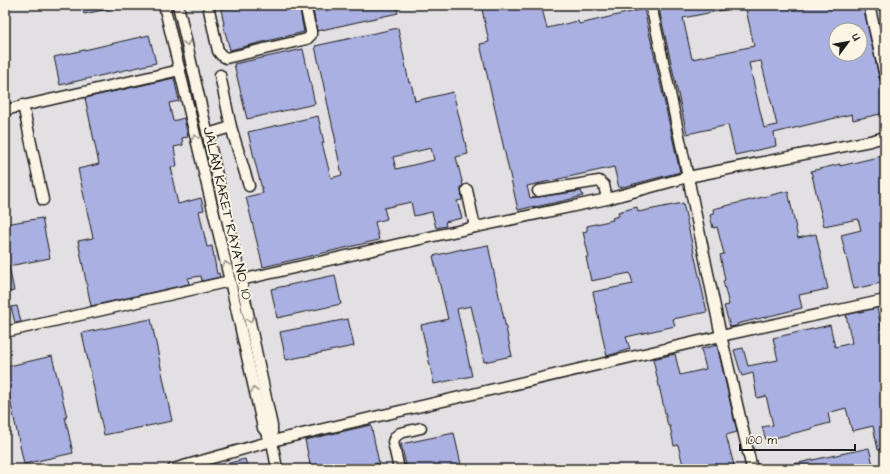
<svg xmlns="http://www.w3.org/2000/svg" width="890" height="474" font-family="'Architects Daughter',sans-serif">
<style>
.built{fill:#e3e0e4;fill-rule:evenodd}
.building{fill:#aab0e1;stroke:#1c1c1c;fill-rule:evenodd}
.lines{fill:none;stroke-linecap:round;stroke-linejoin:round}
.minor-casing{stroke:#1c1c1c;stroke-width:13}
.minor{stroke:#fcf5e5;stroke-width:10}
.oneway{stroke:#97938b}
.labels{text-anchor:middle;stroke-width:4;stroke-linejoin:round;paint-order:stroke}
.street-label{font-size:14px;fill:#1c1c1c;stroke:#fcf5e5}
</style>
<rect width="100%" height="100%" fill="#fcf5e5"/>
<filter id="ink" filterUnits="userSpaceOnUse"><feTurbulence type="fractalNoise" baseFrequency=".025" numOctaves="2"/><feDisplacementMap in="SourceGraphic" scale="8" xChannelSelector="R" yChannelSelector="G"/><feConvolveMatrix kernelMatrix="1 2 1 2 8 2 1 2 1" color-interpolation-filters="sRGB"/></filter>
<g filter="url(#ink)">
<!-- built -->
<path class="built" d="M 5,5 L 885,5 L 885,469 L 5,469 ZM 836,30 L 860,30 L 860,54 L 836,54 Z"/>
<!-- building -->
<g class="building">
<path d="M 82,5 L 113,5 L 113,8 L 84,14 Z"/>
<path d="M 220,5 L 299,5 L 304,32 L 230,50 L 223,24 L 224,24 Z"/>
<path d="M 312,5 L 396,5 L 398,13 L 317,31 Z"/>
<path d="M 481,5 L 541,5 L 547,28 L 578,21 L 579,24 L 644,9 L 680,172 L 619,188 L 614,167 L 527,186 L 530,198 L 581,191 L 583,196 L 563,201 L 535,207 L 535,206 L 518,210 L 480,44 L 489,42 Z"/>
<path d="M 678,5 L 733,5 L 733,8 L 683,18 L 692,59 L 754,46 L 745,5 L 863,5 L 879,77 L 881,81 L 884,82 L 885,88 L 885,113 L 853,120 L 852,114 L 774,133 L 776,146 L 735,155 L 728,125 L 687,134 L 659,9 ZM 836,30 L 860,30 L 860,54 L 836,54 ZM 761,61 L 777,125 L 764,128 L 749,63 Z"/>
<path d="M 398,28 L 409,83 L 411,82 L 415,101 L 453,92 L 468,154 L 456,157 L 463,185 L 461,188 L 461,191 L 462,200 L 457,201 L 462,218 L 445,222 L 446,226 L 436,228 L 432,212 L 414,216 L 411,202 L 384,208 L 387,219 L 375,222 L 379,240 L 263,267 L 246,197 L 263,193 L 255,162 L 248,132 L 318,116 L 324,143 L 322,143 L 331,178 L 342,175 L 335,142 L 336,142 L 315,46 ZM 431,148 L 434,160 L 396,169 L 393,157 Z"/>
<path d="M 149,35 L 156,63 L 60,85 L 54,57 Z"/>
<path d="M 303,49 L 315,104 L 247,119 L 234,64 Z"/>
<path d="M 174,78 L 179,101 L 169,103 L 173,121 L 184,118 L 188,137 L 182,138 L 183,145 L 174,147 L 177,166 L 171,167 L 173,176 L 172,177 L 178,204 L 201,198 L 204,210 L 199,211 L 207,247 L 212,246 L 217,274 L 219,273 L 220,277 L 202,281 L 201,276 L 188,278 L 189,284 L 91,306 L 78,241 L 93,238 L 78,169 L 99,164 L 85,98 Z"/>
<path d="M 885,154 L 885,282 L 854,289 L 841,235 L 861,230 L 858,219 L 824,226 L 811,171 L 840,164 L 840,166 L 878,157 L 878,156 Z"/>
<path d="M 788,191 L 798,238 L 816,234 L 828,289 L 799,295 L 802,308 L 737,324 L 737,326 L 730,327 L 724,306 L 729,305 L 723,281 L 725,280 L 720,255 L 724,254 L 717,227 L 713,228 L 710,215 L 714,214 L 713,209 Z"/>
<path d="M 683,203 L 707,312 L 673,319 L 675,326 L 626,337 L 630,349 L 607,356 L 605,348 L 593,292 L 633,284 L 630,273 L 591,281 L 586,257 L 589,257 L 583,232 L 587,231 L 587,226 L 613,220 L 612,218 L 619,216 L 618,212 L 637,207 L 638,212 Z"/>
<path d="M 42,218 L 50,258 L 9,266 L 14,291 L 5,293 L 5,224 Z"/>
<path d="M 488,245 L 512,356 L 484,362 L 471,306 L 457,309 L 472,376 L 434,384 L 421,325 L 448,319 L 433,256 L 462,249 L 462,250 Z"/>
<path d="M 335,275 L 341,304 L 277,318 L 271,289 Z"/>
<path d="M 17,306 L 21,322 L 15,323 L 11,307 Z"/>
<path d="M 877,308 L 883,334 L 882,335 L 885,350 L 885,449 L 878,450 L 873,426 L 852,431 L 846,408 L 828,413 L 830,423 L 811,428 L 811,429 L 766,440 L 762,427 L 773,425 L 766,396 L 757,398 L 753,373 L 742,376 L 739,367 L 734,350 L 743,348 L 748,366 L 778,360 L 773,338 L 830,325 L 835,347 L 852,343 L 846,315 Z"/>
<path d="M 151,319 L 172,421 L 104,435 L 82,333 Z"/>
<path d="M 348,319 L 354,346 L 286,360 L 280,332 Z"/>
<path d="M 717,345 L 737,432 L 726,435 L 735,469 L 684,469 L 678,445 L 674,446 L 670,426 L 668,426 L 653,359 L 675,354 L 680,375 L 706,369 L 701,349 Z"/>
<path d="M 52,356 L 67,417 L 65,417 L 73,453 L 24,464 L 5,377 L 5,367 Z"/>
<path d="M 371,425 L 379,463 L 349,469 L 311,469 L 305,440 Z"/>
<path d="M 454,433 L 462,469 L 407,469 L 401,444 Z"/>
<path d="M 869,448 L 874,469 L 784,469 L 784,466 Z"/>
<path d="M 245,459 L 248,469 L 214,469 L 214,467 Z"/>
</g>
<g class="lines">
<!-- minor casing -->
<g class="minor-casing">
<g id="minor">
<path d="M 164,5 L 230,281 L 263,428 L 272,441"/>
<path d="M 178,5 L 241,280 L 272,426 L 272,441 L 277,469"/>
<path d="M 208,5 L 218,51 L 221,55 L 226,58 L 307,39 L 311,35 L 311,31 L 305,5"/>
<path d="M 651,5 L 688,177 L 721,336 L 725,352 L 752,469"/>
<path d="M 869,5 L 885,76"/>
<path d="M 220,75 L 231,127"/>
<path d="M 23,105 L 43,200"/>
<path d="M 5,110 L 180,70"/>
<path d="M 208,134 L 231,127 L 249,186"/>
<path d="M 467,190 L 475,227"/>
<path d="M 538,191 L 599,181 L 604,185 L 607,199"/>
<path d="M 241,280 L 434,236 L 607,199 L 688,177 L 870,141 L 885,137"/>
<path d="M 5,332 L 230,281"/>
<path d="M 173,469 L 272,441 L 721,336 L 885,300"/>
<path d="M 399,469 L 393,442 L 395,437 L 400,433 L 421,428"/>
</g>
</g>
<!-- minor -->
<use href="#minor" class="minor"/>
</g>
<!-- one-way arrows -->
<defs><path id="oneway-chevron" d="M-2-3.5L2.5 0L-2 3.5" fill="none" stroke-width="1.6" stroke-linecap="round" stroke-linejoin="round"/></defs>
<g class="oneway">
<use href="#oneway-chevron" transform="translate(187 43) rotate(77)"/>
<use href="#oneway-chevron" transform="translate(195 137) rotate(-103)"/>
<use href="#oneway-chevron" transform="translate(226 264) rotate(-103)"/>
<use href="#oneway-chevron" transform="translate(250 320) rotate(78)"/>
<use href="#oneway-chevron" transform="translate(254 390) rotate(-103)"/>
</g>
</g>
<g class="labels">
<!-- street labels -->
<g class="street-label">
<text transform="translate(228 213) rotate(77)" y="5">JALAN KARET RAYA NO. 10</text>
</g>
</g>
<!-- margin -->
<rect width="890" height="474" fill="none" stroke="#fcf5e5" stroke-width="20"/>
<rect x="10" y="10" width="870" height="454" fill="none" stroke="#1c1c1c" stroke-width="1.5" filter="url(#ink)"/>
<!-- north arrow -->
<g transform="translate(848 42) rotate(58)"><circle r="19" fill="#fcf5e5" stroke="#a29e95"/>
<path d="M0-3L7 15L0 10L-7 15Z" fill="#1c1c1c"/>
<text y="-6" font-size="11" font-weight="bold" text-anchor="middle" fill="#1c1c1c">U</text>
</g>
<!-- scale -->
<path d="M740 444v6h115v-6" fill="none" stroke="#1c1c1c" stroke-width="2"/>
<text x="746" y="444" font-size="12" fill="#1c1c1c" stroke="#fcf5e5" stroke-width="3" paint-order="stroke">100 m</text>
</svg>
